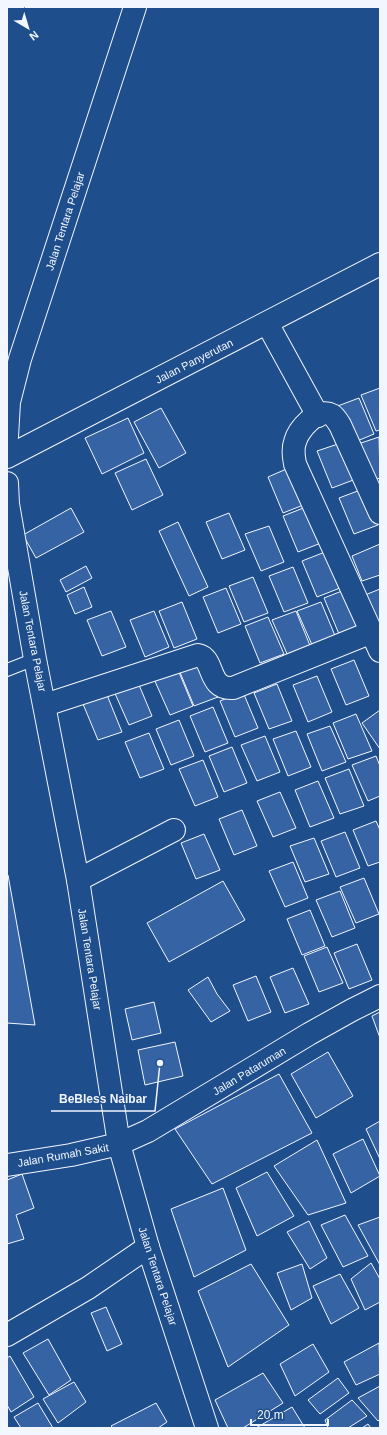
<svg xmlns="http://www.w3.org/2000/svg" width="387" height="1435" font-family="Arial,sans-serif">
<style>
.building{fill:#3563a3;stroke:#f2f6ff}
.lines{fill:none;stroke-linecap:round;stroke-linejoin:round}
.service-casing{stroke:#f2f6ff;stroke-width:14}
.minor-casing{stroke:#f2f6ff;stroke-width:24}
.tertiary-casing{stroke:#f2f6ff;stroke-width:24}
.secondary-casing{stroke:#f2f6ff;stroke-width:24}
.primary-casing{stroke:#f2f6ff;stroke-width:24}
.service{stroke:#1f4e8c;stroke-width:12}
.minor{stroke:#1f4e8c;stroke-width:22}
.tertiary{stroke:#1f4e8c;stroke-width:22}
.secondary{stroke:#1f4e8c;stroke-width:22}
.primary{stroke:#1f4e8c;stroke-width:22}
.labels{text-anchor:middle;stroke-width:3;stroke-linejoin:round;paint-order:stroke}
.street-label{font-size:11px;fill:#f2f6ff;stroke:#1f4e8c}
.leader{fill:none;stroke:#f2f6ff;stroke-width:1.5}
.callout-dot{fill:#f2f6ff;stroke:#1f4e8c;stroke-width:1.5}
.callout-label{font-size:12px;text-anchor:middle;font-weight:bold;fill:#f2f6ff;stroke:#1f4e8c;stroke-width:3;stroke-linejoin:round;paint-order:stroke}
</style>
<rect width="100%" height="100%" fill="#1f4e8c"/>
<!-- building -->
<g class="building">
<path d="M 380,388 L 380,430 L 376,431 L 361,395 Z"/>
<path d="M 359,398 L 374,434 L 350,444 L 335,407 Z"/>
<path d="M 161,408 L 186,453 L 159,468 L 134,422 Z"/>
<path d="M 128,418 L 144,453 L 102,474 L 85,438 Z"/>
<path d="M 379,437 L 380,478 L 371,481 L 355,445 Z"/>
<path d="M 341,443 L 356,479 L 332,488 L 317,451 Z"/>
<path d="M 146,459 L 163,495 L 132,510 L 115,473 Z"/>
<path d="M 291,467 L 306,504 L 283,513 L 268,477 Z"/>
<path d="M 363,489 L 378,525 L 354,534 L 339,498 Z"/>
<path d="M 306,507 L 321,543 L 298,552 L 283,516 Z"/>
<path d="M 71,508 L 84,532 L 36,558 L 23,535 Z"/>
<path d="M 229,513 L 245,550 L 222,559 L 206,522 Z"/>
<path d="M 178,522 L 208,587 L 189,596 L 159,531 Z"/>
<path d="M 269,526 L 284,562 L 261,571 L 245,534 Z"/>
<path d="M 380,544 L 380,575 L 362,581 L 352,556 Z"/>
<path d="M 325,552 L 340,588 L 317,597 L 302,561 Z"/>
<path d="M 86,566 L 92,578 L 66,592 L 60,580 Z"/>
<path d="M 293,567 L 308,603 L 284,612 L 269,576 Z"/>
<path d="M 253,577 L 268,613 L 244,622 L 229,586 Z"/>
<path d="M 84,587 L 92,607 L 75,614 L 67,595 Z"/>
<path d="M 226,588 L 241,624 L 218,633 L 203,597 Z"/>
<path d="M 347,589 L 363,625 L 339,634 L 324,598 Z"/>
<path d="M 380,589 L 380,631 L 365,595 Z"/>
<path d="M 182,602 L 197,639 L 174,648 L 159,611 Z"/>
<path d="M 321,602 L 336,638 L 313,647 L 297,611 Z"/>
<path d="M 111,611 L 126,647 L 102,656 L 87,620 Z"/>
<path d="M 154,611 L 169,647 L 145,657 L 130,620 Z"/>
<path d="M 296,611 L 311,648 L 288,656 L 272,620 Z"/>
<path d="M 268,617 L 284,654 L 260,663 L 245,626 Z"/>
<path d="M 354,660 L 369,696 L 346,705 L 331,669 Z"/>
<path d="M 202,661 L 218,697 L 194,706 L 179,670 Z"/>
<path d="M 178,670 L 193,706 L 170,715 L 154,679 Z"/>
<path d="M 317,676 L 332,712 L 308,722 L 293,685 Z"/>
<path d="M 137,680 L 152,716 L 129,725 L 113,689 Z"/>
<path d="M 277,684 L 292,721 L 269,729 L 254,693 Z"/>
<path d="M 243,692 L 258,728 L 235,737 L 220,701 Z"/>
<path d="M 107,695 L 122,732 L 98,740 L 83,704 Z"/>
<path d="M 213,707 L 228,743 L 205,752 L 190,716 Z"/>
<path d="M 380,710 L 380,749 L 362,723 Z"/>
<path d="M 356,714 L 372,751 L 348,759 L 333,723 Z"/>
<path d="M 179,720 L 194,756 L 171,765 L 156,729 Z"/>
<path d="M 330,726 L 346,762 L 322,771 L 307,734 Z"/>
<path d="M 296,731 L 311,767 L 288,776 L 273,739 Z"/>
<path d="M 149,733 L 164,769 L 140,778 L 125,742 Z"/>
<path d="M 265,736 L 280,772 L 257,781 L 241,745 Z"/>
<path d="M 232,747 L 247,783 L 224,792 L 209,756 Z"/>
<path d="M 376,756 L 380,766 L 380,796 L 368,801 L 352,765 Z"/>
<path d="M 203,760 L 218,797 L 195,806 L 179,769 Z"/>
<path d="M 349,769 L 364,806 L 340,814 L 325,778 Z"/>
<path d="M 318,781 L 334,818 L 310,827 L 295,790 Z"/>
<path d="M 280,792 L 296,828 L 273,837 L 257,801 Z"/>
<path d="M 242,810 L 257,846 L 234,855 L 219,819 Z"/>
<path d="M 376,821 L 380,830 L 380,862 L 368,866 L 353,830 Z"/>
<path d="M 345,832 L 360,868 L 336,877 L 321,841 Z"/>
<path d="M 204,834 L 220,870 L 196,879 L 181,843 Z"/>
<path d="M 314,838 L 329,874 L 305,882 L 290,846 Z"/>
<path d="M 293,862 L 308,898 L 285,907 L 269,871 Z"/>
<path d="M 7,875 L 8,875 L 35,1025 L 7,1023 Z"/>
<path d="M 364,878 L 379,914 L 356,923 L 340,887 Z"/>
<path d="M 223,881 L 245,920 L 169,962 L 147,923 Z"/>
<path d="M 340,891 L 355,928 L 332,937 L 316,900 Z"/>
<path d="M 310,910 L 325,946 L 302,955 L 287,919 Z"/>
<path d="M 357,944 L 372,980 L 349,989 L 334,953 Z"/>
<path d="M 327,947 L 343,983 L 319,992 L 304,956 Z"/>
<path d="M 293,968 L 309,1004 L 285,1013 L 270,977 Z"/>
<path d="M 256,976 L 271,1012 L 248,1021 L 233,985 Z"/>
<path d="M 208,977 L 217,994 L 230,1011 L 211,1022 L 188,990 Z"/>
<path d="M 154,1002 L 161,1033 L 132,1040 L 125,1009 Z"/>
<path d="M 380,1012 L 380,1038 L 372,1016 Z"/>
<path d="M 175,1042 L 183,1076 L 145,1085 L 138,1050 Z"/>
<path d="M 328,1052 L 353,1096 L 316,1118 L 291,1074 Z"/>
<path d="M 279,1074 L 312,1133 L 212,1184 L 175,1129 Z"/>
<path d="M 380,1121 L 380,1159 L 366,1129 Z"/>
<path d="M 363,1139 L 380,1176 L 351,1193 L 333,1154 Z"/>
<path d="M 317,1140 L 346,1203 L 308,1215 L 274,1166 Z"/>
<path d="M 267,1172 L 294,1216 L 257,1236 L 236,1188 Z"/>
<path d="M 22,1174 L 34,1208 L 16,1215 L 24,1239 L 7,1244 L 7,1180 Z"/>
<path d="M 223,1188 L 246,1250 L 194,1277 L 171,1209 Z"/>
<path d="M 345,1215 L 368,1256 L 343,1267 L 321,1225 Z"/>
<path d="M 380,1217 L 380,1265 L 358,1225 Z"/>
<path d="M 309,1221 L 327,1258 L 310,1269 L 287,1232 Z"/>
<path d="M 371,1263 L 380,1279 L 380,1302 L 365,1310 L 351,1279 Z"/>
<path d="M 251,1264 L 289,1325 L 228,1367 L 198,1291 Z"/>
<path d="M 302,1264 L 312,1298 L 291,1310 L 277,1273 Z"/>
<path d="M 340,1274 L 359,1308 L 331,1324 L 313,1286 Z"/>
<path d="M 106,1307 L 122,1344 L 107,1351 L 91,1313 Z"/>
<path d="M 48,1339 L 71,1380 L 49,1395 L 23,1353 Z"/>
<path d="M 379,1343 L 380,1374 L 356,1385 L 344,1362 Z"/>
<path d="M 313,1344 L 329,1372 L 295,1396 L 280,1364 Z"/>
<path d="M 10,1356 L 34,1397 L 11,1412 L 7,1405 L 7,1358 Z"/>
<path d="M 263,1373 L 283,1403 L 243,1428 L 228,1428 L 215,1400 Z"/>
<path d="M 338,1378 L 349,1393 L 320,1414 L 308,1400 Z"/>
<path d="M 74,1382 L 86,1402 L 58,1423 L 43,1399 Z"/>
<path d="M 380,1386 L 380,1419 L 378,1421 L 358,1398 Z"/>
<path d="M 352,1400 L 367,1416 L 348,1428 L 328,1428 L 325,1420 Z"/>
<path d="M 38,1403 L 53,1428 L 21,1428 L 14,1417 Z"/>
<path d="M 156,1403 L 167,1422 L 158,1428 L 113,1428 L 111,1426 Z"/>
<path d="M 292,1407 L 305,1428 L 256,1428 Z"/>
<path d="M 368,1424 L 371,1428 L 362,1428 Z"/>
</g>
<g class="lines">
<!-- service casing -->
<g class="service-casing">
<path id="service" d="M 7,670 L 35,659"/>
</g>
<!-- minor casing -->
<g class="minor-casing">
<g id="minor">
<path d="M 267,323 L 318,416"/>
<path d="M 380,513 L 340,425 C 338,422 335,417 332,415 C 317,407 298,430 295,442 C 292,450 294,457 295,464 L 380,651"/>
<path d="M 45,705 L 198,655 C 215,658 207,690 233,688 L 372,632"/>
<path d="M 78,880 L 174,830"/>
<path d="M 7,1335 L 88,1288 L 148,1247"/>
</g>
</g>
<!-- tertiary casing -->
<g class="tertiary-casing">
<path id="tertiary" d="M 7,457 L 380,264"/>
</g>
<!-- secondary casing -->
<g class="secondary-casing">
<path id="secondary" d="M 7,1165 L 71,1155 L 119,1144 L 148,1131 L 309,1034 L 352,1010 L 380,996"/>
</g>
<!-- primary casing -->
<g class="primary-casing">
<g id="primary">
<path d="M 7,437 L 9,402 L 20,359 L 135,7"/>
<path d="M 7,483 L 8,504 L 35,659 L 78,880 L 119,1144 L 148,1247 L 207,1428"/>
</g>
</g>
<!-- service -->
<use href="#service" class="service"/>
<!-- minor -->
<use href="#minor" class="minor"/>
<!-- tertiary -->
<use href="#tertiary" class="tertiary"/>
<!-- secondary -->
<use href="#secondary" class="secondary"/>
<!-- primary -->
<use href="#primary" class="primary"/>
</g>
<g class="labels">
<!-- street labels -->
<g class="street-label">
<text transform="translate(65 221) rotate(-72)" y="4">Jalan Tentara Pelajar</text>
<text transform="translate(194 361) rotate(-27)" y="4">Jalan Panyerutan</text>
<text transform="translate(33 641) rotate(79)" y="4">Jalan Tentara Pelajar</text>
<text transform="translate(90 959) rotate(81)" y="4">Jalan Tentara Pelajar</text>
<text transform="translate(249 1071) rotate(-31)" y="4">Jalan Pataruman</text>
<text transform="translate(63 1155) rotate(-10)" y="4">Jalan Rumah Sakit</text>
<text transform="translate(158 1276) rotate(72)" y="4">Jalan Tentara Pelajar</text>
</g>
</g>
<!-- callouts -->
<path class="leader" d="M160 1063L155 1111H51"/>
<circle class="callout-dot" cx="160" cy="1063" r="4"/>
<g class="callout-label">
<text x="103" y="1103">BeBless Naibar</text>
</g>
<!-- border -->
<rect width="387" height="1435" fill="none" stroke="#f2f6ff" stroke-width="16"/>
<!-- north arrow -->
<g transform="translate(28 28) rotate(142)" stroke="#1f4e8c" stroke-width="3" paint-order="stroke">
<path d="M0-3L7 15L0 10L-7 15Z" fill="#f2f6ff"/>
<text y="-6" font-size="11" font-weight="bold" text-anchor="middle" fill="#f2f6ff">N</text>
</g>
<!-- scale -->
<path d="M251 1419v6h77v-6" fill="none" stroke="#f2f6ff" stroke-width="2"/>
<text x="257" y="1419" font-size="12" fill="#f2f6ff" stroke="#1f4e8c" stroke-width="3" paint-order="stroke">20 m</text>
</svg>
